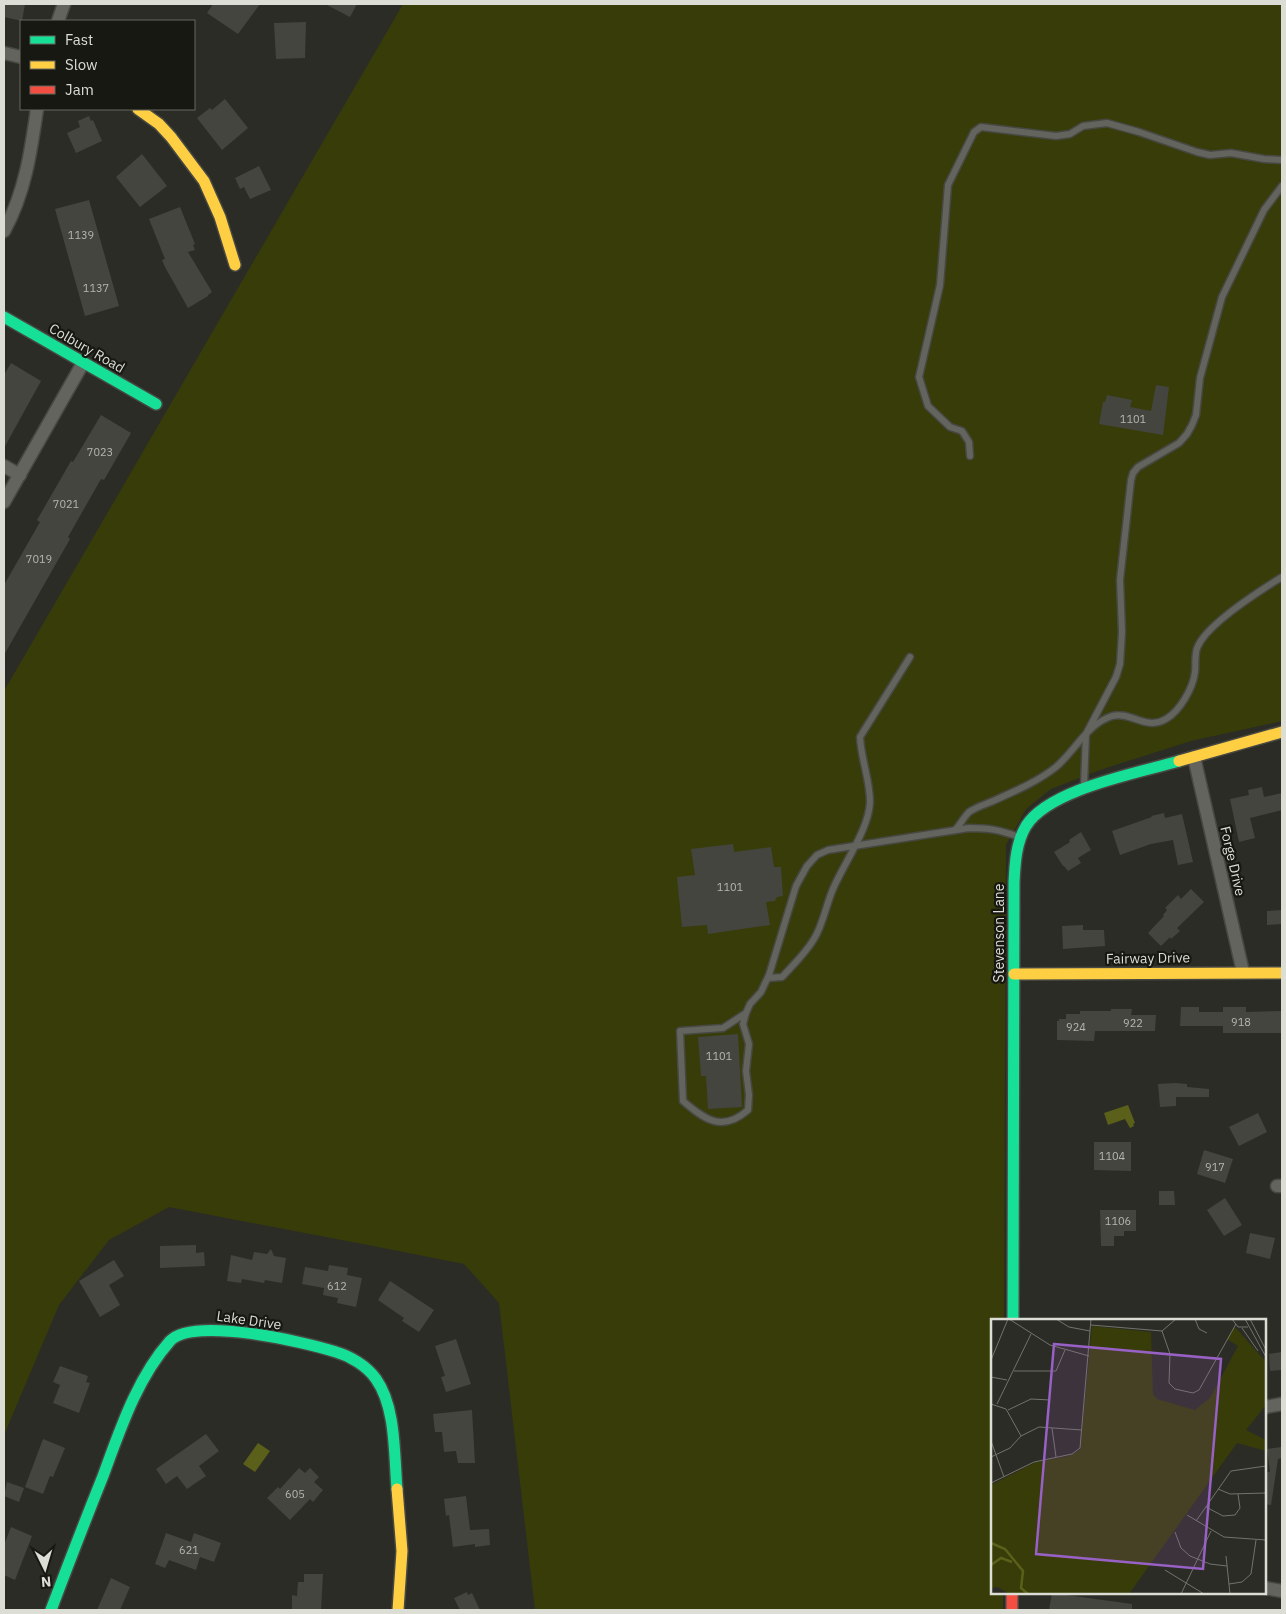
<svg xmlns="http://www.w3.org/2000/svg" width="1286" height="1614" font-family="'IBM Plex Sans',sans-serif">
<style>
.green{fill:#383c09}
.water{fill:#5a5f1a}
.building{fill:#44453f}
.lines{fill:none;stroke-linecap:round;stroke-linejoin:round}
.lane-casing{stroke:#484842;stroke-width:9}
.street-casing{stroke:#484842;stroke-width:15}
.fast-casing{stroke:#484842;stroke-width:14}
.slow-casing{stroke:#484842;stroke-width:14}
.jam-casing{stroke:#484842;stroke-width:14}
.lane{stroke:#64645f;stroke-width:6}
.street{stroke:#64645f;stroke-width:12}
.fast{stroke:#16e098;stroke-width:11}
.slow{stroke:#ffcf43;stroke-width:11}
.jam{stroke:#f24e42;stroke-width:11}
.labels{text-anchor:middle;stroke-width:4.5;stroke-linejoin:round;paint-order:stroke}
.number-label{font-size:11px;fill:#b6b7af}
.street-label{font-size:14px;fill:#dcddd4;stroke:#171811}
.inset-river{fill:none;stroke:#5a5f1a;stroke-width:2.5}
.inset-road{fill:none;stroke:#72736c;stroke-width:1}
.view{fill:#9861c5;fill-opacity:0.15;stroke:#9861c5;stroke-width:2.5}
.inset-edge{fill:none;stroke:#dcddd4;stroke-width:2.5}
</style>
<rect width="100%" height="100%" fill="#2c2c26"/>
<!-- green -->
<path class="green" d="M 403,4 L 1282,4 L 1282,721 L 1191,741 L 1100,770 L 1051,789 L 1026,809 L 1006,845 L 1004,1320 L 992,1320 L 992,1593 L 1003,1593 L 1003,1610 L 535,1610 L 499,1303 L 464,1264 L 373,1246 L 169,1207 L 109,1240 L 59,1305 L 4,1435 L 4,691 Z"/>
<!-- water -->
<g class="water">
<path d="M 1128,1105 L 1135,1123 L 1133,1124 L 1134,1126 L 1130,1128 L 1125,1119 L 1108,1125 L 1104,1113 Z"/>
<path d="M 258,1443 L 270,1451 L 255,1472 L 243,1464 Z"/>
</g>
<!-- building -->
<g class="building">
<path d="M 4,4 L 25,4 L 22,21 L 4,17 Z"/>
<path d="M 213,4 L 260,4 L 238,34 L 207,13 Z"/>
<path d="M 325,4 L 357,4 L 350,17 Z"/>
<path d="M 306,22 L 305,58 L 276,59 L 274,23 Z"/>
<path d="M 225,99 L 248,128 L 222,150 L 197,118 L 210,108 L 212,110 Z"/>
<path d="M 89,116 L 91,121 L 93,120 L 102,141 L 76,153 L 67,133 L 80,127 L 78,121 Z"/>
<path d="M 142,154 L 167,186 L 140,207 L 116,177 Z"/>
<path d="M 259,166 L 271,190 L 250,199 L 244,187 L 240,189 L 235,178 Z"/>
<path d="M 89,200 L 119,306 L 85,316 L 55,209 Z"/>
<path d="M 180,207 L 195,244 L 193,245 L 195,250 L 188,252 L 212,292 L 208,295 L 208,296 L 188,308 L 165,267 L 162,260 L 165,259 L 149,219 Z"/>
<path d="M 11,363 L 41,381 L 4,448 L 4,375 Z"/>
<path d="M 1156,385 L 1169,387 L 1163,435 L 1099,424 L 1103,402 L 1105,402 L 1107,395 L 1132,400 L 1130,407 L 1151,411 Z"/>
<path d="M 101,415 L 131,433 L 104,480 L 101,479 L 68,537 L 70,539 L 4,655 L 4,585 L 40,522 L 37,520 L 71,461 L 73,462 Z"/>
<path d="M 1262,787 L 1264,797 L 1282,793 L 1282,810 L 1250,818 L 1255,838 L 1239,842 L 1230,799 L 1249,795 L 1248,790 Z"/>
<path d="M 1164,813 L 1165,818 L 1182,814 L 1193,862 L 1178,865 L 1173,840 L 1151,844 L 1120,855 L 1112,831 L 1152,817 L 1151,816 Z"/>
<path d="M 1081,832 L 1091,850 L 1078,858 L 1081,863 L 1068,871 L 1064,866 L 1063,866 L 1054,852 L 1070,842 L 1069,840 Z"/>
<path d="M 733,844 L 734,852 L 771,847 L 774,867 L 781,867 L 783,896 L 777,897 L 775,901 L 766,902 L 770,925 L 708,934 L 707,925 L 682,927 L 677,877 L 695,875 L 691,849 Z"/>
<path d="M 1191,889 L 1204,902 L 1177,928 L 1180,931 L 1171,939 L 1170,937 L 1161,946 L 1148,933 L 1164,916 L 1163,915 L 1167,910 L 1165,908 L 1178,895 L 1181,899 Z"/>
<path d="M 1282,910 L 1282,924 L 1267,925 L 1267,911 Z"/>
<path d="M 1083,925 L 1083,930 L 1104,930 L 1105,946 L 1063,949 L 1062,926 Z"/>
<path d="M 1181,1007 L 1199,1007 L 1199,1012 L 1223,1012 L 1223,1007 L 1246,1007 L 1246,1012 L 1282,1011 L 1282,1033 L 1223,1033 L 1223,1026 L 1180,1026 Z"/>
<path d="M 1111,1009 L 1132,1009 L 1131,1015 L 1156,1015 L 1155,1031 L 1095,1031 L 1094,1041 L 1057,1040 L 1057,1021 L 1059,1021 L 1059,1019 L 1066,1019 L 1066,1014 L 1080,1014 L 1080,1011 L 1111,1011 Z"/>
<path d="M 738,1034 L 742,1107 L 708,1109 L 706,1076 L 701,1076 L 698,1037 Z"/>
<path d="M 1175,1083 L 1187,1084 L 1187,1087 L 1209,1089 L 1209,1097 L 1176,1097 L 1176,1106 L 1160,1107 L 1158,1084 Z"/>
<path d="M 1258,1113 L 1267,1132 L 1239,1146 L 1229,1127 Z"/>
<path d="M 1094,1142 L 1131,1142 L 1131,1171 L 1094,1170 Z"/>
<path d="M 1204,1150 L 1233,1159 L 1225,1183 L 1197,1174 Z"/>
<path d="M 1159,1191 L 1174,1191 L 1175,1205 L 1159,1205 Z"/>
<path d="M 1225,1198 L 1242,1225 L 1224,1236 L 1207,1210 Z"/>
<path d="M 1100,1210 L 1136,1210 L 1136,1231 L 1124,1231 L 1124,1236 L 1114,1236 L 1114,1246 L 1101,1246 Z"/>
<path d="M 1250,1233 L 1275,1238 L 1270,1259 L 1246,1253 Z"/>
<path d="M 196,1245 L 196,1253 L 204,1252 L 205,1266 L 160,1268 L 160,1246 Z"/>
<path d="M 271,1249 L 274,1256 L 286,1258 L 282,1283 L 265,1280 L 264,1283 L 242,1279 L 241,1283 L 227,1281 L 231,1255 L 252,1260 L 254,1252 L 267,1254 Z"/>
<path d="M 114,1260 L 124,1276 L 109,1285 L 120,1305 L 100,1317 L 79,1281 Z"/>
<path d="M 329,1265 L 348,1268 L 347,1275 L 362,1278 L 356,1307 L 337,1303 L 338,1298 L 323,1295 L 324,1288 L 302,1284 L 305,1267 L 328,1271 Z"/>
<path d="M 390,1281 L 434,1310 L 419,1332 L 402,1321 L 404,1318 L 378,1300 Z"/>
<path d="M 456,1339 L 471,1384 L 446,1392 L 441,1377 L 445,1376 L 435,1346 Z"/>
<path d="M 1282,1352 L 1282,1370 L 1270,1371 L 1269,1354 Z"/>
<path d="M 60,1366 L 88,1376 L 86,1382 L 90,1383 L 79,1413 L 53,1403 L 60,1385 L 53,1382 Z"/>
<path d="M 472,1410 L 475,1463 L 458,1463 L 456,1451 L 444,1452 L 442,1432 L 435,1432 L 433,1414 Z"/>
<path d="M 206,1434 L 219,1451 L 199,1466 L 206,1476 L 187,1489 L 177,1476 L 166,1484 L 156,1469 Z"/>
<path d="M 43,1439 L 65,1448 L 53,1477 L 50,1476 L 43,1494 L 25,1487 Z"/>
<path d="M 1282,1447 L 1282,1458 L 1278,1459 L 1271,1505 L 1265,1504 L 1265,1472 L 1270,1472 L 1267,1449 Z"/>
<path d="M 299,1468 L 305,1473 L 310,1468 L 319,1477 L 314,1482 L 323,1490 L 313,1502 L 310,1499 L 290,1520 L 267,1498 L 278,1487 L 280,1489 Z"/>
<path d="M 7,1482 L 24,1488 L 19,1502 L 4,1496 Z"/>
<path d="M 466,1496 L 470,1530 L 489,1529 L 490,1545 L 475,1547 L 475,1544 L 453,1547 L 449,1515 L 446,1516 L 444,1499 Z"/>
<path d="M 11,1527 L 32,1536 L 15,1580 L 4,1575 L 4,1545 Z"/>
<path d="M 166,1533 L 191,1542 L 194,1533 L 221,1543 L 214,1562 L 200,1557 L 196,1570 L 169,1560 L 165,1568 L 155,1564 Z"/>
<path d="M 304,1574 L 323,1574 L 321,1610 L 292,1610 L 292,1595 L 297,1596 L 298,1582 L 304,1582 Z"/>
<path d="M 111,1578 L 130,1587 L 120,1610 L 97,1610 Z"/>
<path d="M 467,1592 L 468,1595 L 472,1593 L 480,1610 L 460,1610 L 454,1598 Z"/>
<path d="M 1052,1593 L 1132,1604 L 1132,1610 L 1049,1610 Z"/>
</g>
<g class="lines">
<!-- lane casing -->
<g class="lane-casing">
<g id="lane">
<path d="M 970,456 L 969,442 L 962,431 L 950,427 L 928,406 L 919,377 L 940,285 L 948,185 L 974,132 L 981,127 L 1056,136 L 1070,134 L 1083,126 L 1107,123 L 1139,132 L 1197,152 L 1210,155 L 1231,153 L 1264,159 L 1282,160"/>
<path d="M 1084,786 L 1086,734 L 1116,677 L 1120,664 L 1122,632 L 1120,580 L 1131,480 L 1133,473 L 1138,467 L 1179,443 L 1187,434 L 1192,425 L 1196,415 L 1200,378 L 1222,297 L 1264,210 L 1282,186"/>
<path d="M 955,830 C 960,825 964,817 969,812 C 976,807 986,804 993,801 C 1015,791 1037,782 1056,767 C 1075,751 1087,724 1112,716 C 1131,711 1146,731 1166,719 C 1180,711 1193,688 1195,672 C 1196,664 1194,653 1198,646 C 1208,624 1261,590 1282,577"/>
<path d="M 768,978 L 782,977 C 793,965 805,954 814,939 C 823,925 826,905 833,889 C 844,863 869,829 870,802 C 870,780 861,759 860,737 L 910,657"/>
<path d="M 746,1013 L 743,1024 L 749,1044 L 746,1071 L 749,1095 L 748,1110 C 722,1133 704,1119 683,1101 L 680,1031 L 723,1028 L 746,1013 L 750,1004 L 761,992 L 769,975 L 796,886 L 807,866 L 817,855 L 828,850 L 969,828 C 989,828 1000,830 1019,837"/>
</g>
</g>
<!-- street casing -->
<g class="street-casing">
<g id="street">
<path d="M 58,21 L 64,4"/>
<path d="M 4,53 L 21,57"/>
<path d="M 4,231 C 25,193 31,151 37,109"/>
<path d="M 4,466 L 20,475"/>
<path d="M 4,502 L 83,363"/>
<path d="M 1194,757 L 1243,972"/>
<path d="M 1277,1186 L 1282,1186"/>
<path d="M 1265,1407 L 1282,1404"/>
<path d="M 1265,1588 L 1282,1591"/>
</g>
</g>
<!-- fast casing -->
<g class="fast-casing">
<g id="fast">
<path d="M 4,317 L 156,404"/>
<path d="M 1013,1320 L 1014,882 C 1015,863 1016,843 1026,826 C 1049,789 1138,773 1179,761"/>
<path d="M 51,1610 C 68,1565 85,1521 103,1476 C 120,1430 137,1378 170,1341 C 193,1316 305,1342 336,1352 C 350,1356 367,1366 376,1379 C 396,1407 394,1454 397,1489"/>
</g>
</g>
<!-- slow casing -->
<g class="slow-casing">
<g id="slow">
<path d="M 138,109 L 159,124 L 171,137 L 204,181 L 220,217 L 235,265"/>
<path d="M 1179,761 L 1282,732"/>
<path d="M 1014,974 L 1282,973"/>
<path d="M 397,1489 L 402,1551 L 398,1610"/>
</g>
</g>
<!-- jam casing -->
<g class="jam-casing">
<path id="jam" d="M 1012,1593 L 1012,1610"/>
</g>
<!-- lane -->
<use href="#lane" class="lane"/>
<!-- street -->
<use href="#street" class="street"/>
<!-- fast -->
<use href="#fast" class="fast"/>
<!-- slow -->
<use href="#slow" class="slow"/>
<!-- jam -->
<use href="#jam" class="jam"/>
</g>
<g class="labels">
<!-- number labels -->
<g class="number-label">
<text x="81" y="239">1139</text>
<text x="96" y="292">1137</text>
<text x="1133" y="423">1101</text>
<text x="100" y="456">7023</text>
<text x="66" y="508">7021</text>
<text x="39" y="563">7019</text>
<text x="730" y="891">1101</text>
<text x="1241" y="1026">918</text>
<text x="1133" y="1027">922</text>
<text x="1076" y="1031">924</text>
<text x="719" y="1060">1101</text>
<text x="1112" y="1160">1104</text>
<text x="1215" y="1171">917</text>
<text x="1118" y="1225">1106</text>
<text x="337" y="1290">612</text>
<text x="295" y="1498">605</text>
<text x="189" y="1554">621</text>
</g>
<!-- street labels -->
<g class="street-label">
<text transform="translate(87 348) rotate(30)" y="5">Colbury Road</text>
<text transform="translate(1233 861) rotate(77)" y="5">Forge Drive</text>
<text transform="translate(999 933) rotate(-90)" y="5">Stevenson Lane</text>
<text transform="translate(1148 958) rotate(-1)" y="5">Fairway Drive</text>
<text transform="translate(249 1320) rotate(8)" y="5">Lake Drive</text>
</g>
</g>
<!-- overview -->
<g transform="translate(991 1319)">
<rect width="275" height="275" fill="#2c2c26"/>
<path d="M 101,7 L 160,13 L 162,75 L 166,80 L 204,91 L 219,79 L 247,27 L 236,20 L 244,8 L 275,43 L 275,86 L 255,111 L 275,121 L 275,132 L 246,124 L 138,275 L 18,275 L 7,268 L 0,269 L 0,166 L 45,143 L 78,137 L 89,131 Z" fill="#383c09"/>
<path class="inset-river" d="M 0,224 L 14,230 L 32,252 L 30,269 L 37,275M 0,246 L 10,239 L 21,243"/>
<path class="inset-road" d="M 18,0 L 59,26 L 98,37M 65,0 L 78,8 L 99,12M 204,0 L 208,10 L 216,14M 241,0 L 247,8 L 257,8M 254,0 L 275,38M 259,0 L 275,31M 100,6 L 171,12 L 185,0M 251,9 L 267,32M 171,12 L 179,35 L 178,64 L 184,70 L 202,74 L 208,71 L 245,5M 0,41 L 17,0M 23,52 L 65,52 L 74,31M 0,58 L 16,61M 0,85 L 15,90 L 30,117M 6,85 L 40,15M 17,91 L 40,80 L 59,81M 61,109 L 65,138M 0,122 L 13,158M 0,138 L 19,129 L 30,117 L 48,108 L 91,111M 0,164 L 43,143 L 81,135 L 89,129 L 100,0M 227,170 L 239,175 L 275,174M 215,188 L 232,197 L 244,196 L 249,189 L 247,175M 196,196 L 233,218 L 275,221M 205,202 L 240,152 L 275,147M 184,213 L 190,229 L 199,237 L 219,245 L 236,247M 235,237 L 239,275M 174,251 L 213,275M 238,265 L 251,263 L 260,255 L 265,221M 190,275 L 220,212"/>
<path class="view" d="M 63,25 L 230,40 L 212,250 L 45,235 Z"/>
<rect width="275" height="275" class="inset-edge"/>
</g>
<!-- border -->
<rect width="1286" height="1614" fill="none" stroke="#dcddd4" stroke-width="10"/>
<!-- legend -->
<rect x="20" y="20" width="175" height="90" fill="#171811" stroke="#66675f"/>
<rect x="30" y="36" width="25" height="8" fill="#16e098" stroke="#66675f"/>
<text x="65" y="45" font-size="15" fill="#dcddd4">Fast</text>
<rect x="30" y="61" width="25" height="8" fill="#ffcf43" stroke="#66675f"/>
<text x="65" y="70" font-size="15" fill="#dcddd4">Slow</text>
<rect x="30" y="86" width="25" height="8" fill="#f24e42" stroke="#66675f"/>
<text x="65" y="95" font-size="15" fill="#dcddd4">Jam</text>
<!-- north arrow -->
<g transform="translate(45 1569) rotate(175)" stroke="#171811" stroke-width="4" paint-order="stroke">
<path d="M0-4L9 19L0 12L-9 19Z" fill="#dcddd4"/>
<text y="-8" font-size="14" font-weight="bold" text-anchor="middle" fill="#dcddd4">N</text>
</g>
</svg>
